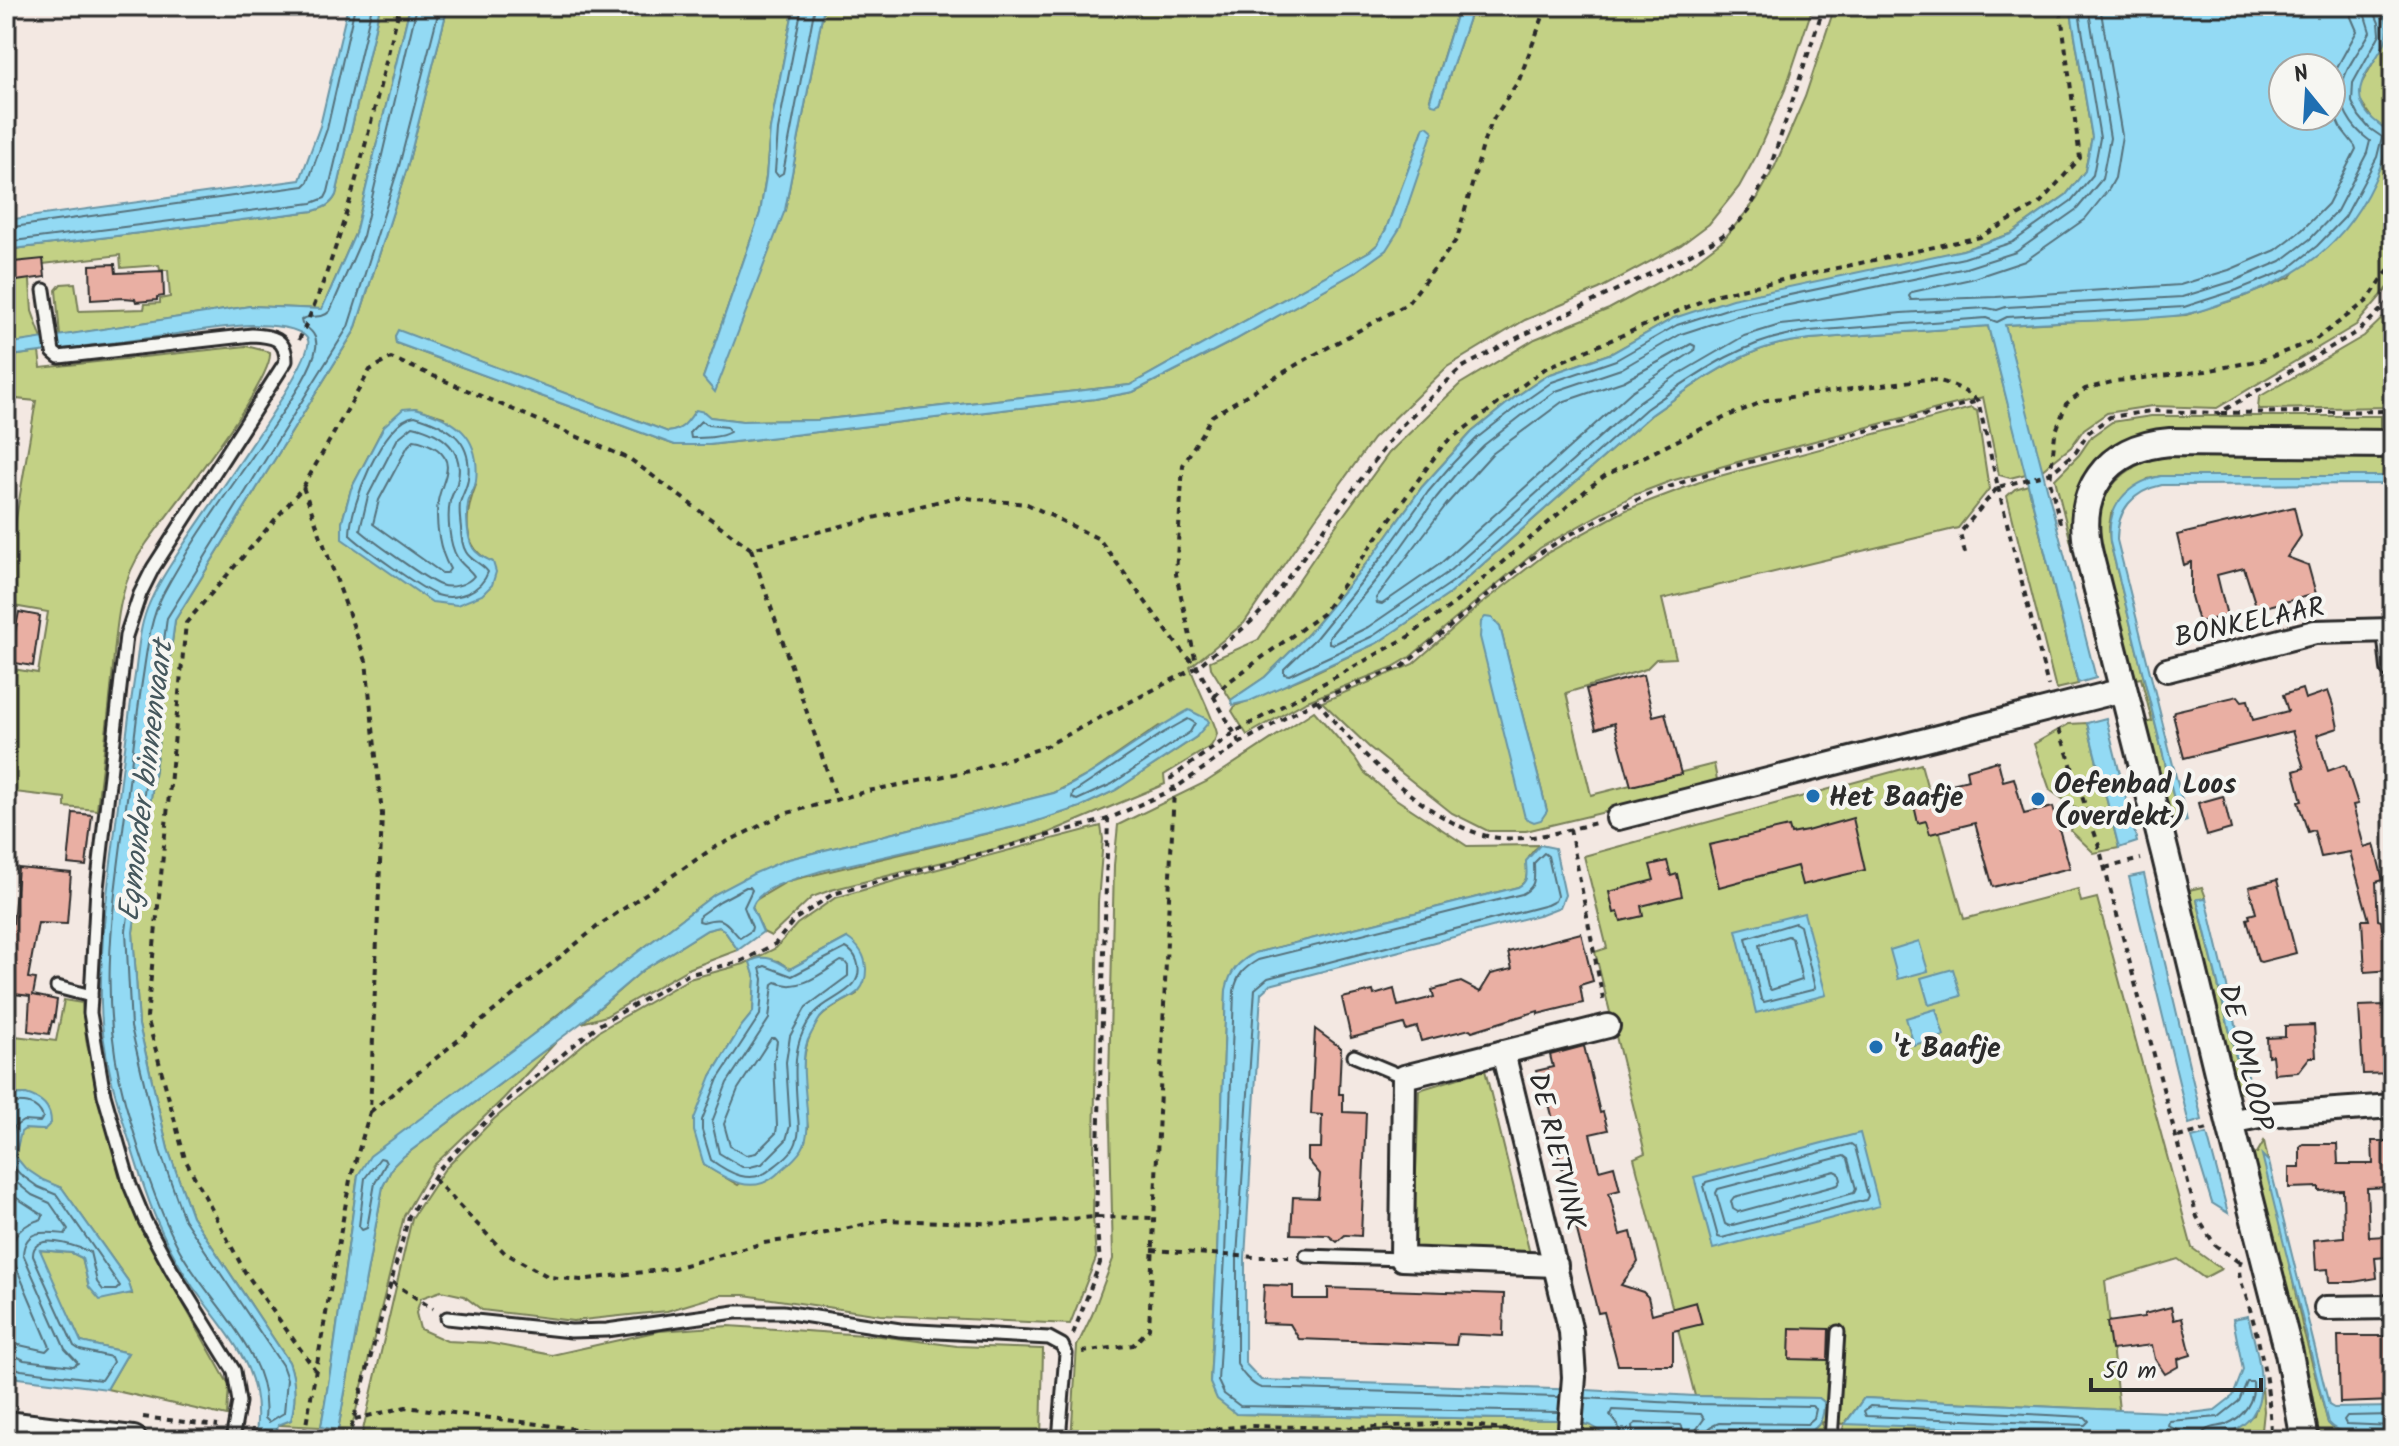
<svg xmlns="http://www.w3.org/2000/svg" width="2399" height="1446" font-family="Kalam,sans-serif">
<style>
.green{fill:#c3d185;stroke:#777e58;stroke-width:2;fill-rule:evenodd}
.water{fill:#93daf4;stroke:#6994a4;stroke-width:2;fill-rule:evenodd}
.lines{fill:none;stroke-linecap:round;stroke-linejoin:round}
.shore{stroke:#55717b;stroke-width:2}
.building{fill:#e9afa3;stroke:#2b2b2b;stroke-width:2}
.service-casing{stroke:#2b2b2b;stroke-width:17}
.minor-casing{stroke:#2b2b2b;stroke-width:28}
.tertiary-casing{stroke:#2b2b2b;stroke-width:32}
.path{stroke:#2b2b2b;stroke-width:4;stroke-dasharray:6 6;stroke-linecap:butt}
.service{stroke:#f6f6f2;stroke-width:11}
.minor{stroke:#f6f6f2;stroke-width:22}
.tertiary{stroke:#f6f6f2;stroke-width:26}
.poi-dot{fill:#1f6fb2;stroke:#f6f6f2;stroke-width:3}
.labels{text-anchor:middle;stroke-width:8;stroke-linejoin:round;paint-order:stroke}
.street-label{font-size:28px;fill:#2b2b2b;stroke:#f6f6f2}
.poi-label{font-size:28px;font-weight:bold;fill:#2b2b2b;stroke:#f6f6f2;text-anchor:start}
.water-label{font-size:30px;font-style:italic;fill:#45575d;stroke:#f6f6f2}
</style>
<rect width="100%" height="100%" fill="#f3e8e2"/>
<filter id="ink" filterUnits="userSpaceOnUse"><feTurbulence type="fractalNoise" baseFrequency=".0125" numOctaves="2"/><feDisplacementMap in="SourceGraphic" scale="16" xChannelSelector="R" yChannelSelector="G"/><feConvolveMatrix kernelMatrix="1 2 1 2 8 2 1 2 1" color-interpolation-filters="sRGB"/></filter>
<g filter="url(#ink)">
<!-- green -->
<g class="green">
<path d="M 380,6 L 410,6 L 355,234 L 322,309 L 250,306 L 60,336 L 56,290 L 61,284 L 75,283 L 79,311 L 144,309 L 145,304 L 160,303 L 160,299 L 170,297 L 168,270 L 160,270 L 159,265 L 121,268 L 120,255 L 43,264 L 31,277 L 30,281 L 32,311 L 42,339 L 6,344 L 6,250 L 313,211 C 324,208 331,205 336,195 Z"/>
<path d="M 448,6 L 794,6 L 770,129 L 766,177 L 760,213 L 703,378 L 785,210 L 824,6 L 1459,6 L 1430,99 L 1440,103 L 1473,6 L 1813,6 L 1785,90 L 1756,156 L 1739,187 L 1709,224 L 1681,245 L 1599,289 L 1525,320 L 1447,367 L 1373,439 L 1315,519 L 1244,623 L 1190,667 C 1194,680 1217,726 1217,734 C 1216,738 1214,742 1211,746 L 1164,775 L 1165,784 L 1048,833 L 999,848 L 831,890 L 812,897 L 771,936 L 763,932 L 752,907 L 754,901 L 788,881 L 1031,823 L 1080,807 L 1116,790 L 1196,737 L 1159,726 L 1088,775 L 1054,793 L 785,860 L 715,894 L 602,979 L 358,1175 L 334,1348 L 321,1427 L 278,1425 L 291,1420 C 296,1400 296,1381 289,1362 L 192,1216 L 168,1149 L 139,1025 L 133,932 L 175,620 L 355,330 L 407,168 ZM 1424,127 L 1386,250 L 1354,273 L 1235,340 L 1133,392 L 1095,399 L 709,445 L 675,445 L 396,343 L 395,336 L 399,331 L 668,432 C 681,430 688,424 694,412 L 704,412 L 709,417 L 742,421 L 818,420 L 1130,385 L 1370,251 L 1378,244 L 1386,229 ZM 415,408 L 444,417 L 476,485 C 465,512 460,549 493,562 L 342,522 L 351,489 L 384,426 Z"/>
<path d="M 1835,6 L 2070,6 L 2092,137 L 2085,171 L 2066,195 L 2011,234 L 1963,250 L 1674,318 L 1612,353 L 1548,375 L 1514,398 L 1472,432 L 1422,487 L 1375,553 L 1309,633 L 1265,677 L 1231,700 L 1211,668 L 1210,661 L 1258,640 L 1332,531 L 1389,453 L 1460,384 L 1535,339 L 1609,309 L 1690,265 L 1724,239 L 1757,199 L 1775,166 L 1805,97 Z"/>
<path d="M 2379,6 L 2393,6 L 2393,282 L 2356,325 L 2217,408 L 2152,406 L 2107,413 L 2084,429 L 2071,447 L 2041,471 L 2005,325 L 2186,315 L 2240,298 L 2291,277 L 2390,131 L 2375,123 L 2360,101 L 2360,86 L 2388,36 L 2387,21 Z"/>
<path d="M 2393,308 L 2393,407 L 2258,409 L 2259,397 L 2364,336 Z"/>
<path d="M 1988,326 L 2026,474 L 2010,478 L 1999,475 L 1983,397 L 1780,450 L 1671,481 L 1634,495 L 1540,548 L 1410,657 L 1393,667 L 1305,702 L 1247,735 L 1232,711 L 1235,706 L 1309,675 L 1377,643 L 1448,595 L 1651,415 C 1683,393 1717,367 1754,352 C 1772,344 1791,341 1810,339 Z"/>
<path d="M 246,346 L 270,352 C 274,382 168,512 146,544 C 115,586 116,639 111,689 C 107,730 101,770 97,810 L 65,807 L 65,798 L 15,792 L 8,842 L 15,844 L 6,897 L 6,668 L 38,673 L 48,612 L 13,606 L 6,648 L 6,577 L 36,401 L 6,398 L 6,357 L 39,352 L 41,368 Z"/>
<path d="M 1971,408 L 1977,411 L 1989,489 L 1958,528 L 1662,599 L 1676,658 L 1656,659 L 1646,669 L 1566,693 L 1591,795 L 1714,764 L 1718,785 L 1526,831 L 1488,831 L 1452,813 L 1369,747 L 1322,702 L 1413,664 L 1480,605 L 1547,553 L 1626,510 L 1705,480 ZM 1492,618 L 1500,627 L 1547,811 Z"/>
<path d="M 2151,416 L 2381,416 L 2381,433 L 2179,432 L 2084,488 L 2107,661 L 2104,674 L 2055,479 L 2079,455 L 2092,436 L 2112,422 Z"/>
<path d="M 2200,454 L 2393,456 L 2393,476 L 2161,476 L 2148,479 L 2111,514 L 2109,527 L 2110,542 L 2180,823 L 2166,827 L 2146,723 L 2152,721 L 2141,678 L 2135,679 C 2131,663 2127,647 2123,631 C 2113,599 2095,559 2096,525 C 2097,491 2128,465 2158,457 C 2170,453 2187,455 2200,454 Z"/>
<path d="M 2028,485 L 2078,684 L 2056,689 L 2007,496 L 2015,489 Z"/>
<path d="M 1314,711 L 1355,758 L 1364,772 L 1393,797 L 1467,846 L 1540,845 C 1537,847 1532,852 1530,855 C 1524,868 1532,879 1518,887 L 1255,953 L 1226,990 L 1217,1255 L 1210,1383 L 1236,1414 L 1561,1420 L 1559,1440 L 1071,1440 L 1077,1346 L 1092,1315 L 1113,1259 L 1109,1081 L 1114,865 L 1118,825 L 1206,782 Z"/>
<path d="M 2087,723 L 2119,848 L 2094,853 L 2071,831 L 2077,809 L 2050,790 L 2034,744 L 2069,724 Z"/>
<path d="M 1921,764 L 1964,919 L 2078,889 L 2081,902 L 2097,898 L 2192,1248 L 2221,1269 L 2204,1278 L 2178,1259 L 2105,1281 L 2119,1410 L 1864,1398 L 1845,1423 L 2206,1437 L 2254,1415 L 2262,1387 L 2264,1411 L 2261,1440 L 1841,1440 L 1844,1424 L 1822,1422 L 1824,1440 L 1710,1440 L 1716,1434 L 1729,1430 L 1807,1432 C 1822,1428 1822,1416 1824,1402 L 1819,1398 L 1695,1396 L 1634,1158 L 1645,1153 L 1595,952 L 1607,948 L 1584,856 Z"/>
<path d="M 1101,826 L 1103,839 L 1098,902 L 1093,1217 L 1096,1258 L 1070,1324 L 881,1315 L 744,1295 L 720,1295 L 667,1311 L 573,1321 L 482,1310 L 464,1296 L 441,1291 L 421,1298 L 416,1313 L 420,1329 L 447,1341 L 488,1343 L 552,1355 L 659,1331 L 729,1326 L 880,1336 L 957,1346 L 1043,1349 L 1041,1440 L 422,1440 L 362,1434 L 412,1218 L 444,1170 L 494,1119 L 599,1031 L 689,979 L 744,964 L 776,948 L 797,924 L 835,898 L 919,874 ZM 847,938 L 857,994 C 845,1001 829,1008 820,1018 C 796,1048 803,1093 808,1128 L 738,1185 L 704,1165 L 711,1076 L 741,1027 L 753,1012 L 755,978 L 750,961 L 757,957 L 778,961 L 790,969 Z"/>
<path d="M 2202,887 L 2206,898 L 2197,900 L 2242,1081 L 2246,1085 L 2249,1079 L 2253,1092 L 2242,1093 L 2236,1090 L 2184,898 L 2189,890 Z"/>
<path d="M 719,927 L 724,930 L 738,950 L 688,969 L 606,1016 L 582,1023 L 643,970 L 707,930 Z"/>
<path d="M 64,1000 L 82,1003 L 87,1045 L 126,1185 L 139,1220 L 171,1282 L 229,1385 L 227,1416 L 107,1389 L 128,1353 L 81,1342 L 39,1250 L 72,1253 L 82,1258 L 89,1287 L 132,1294 L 128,1281 L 62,1188 L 43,1181 L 24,1168 L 15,1156 L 20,1132 L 25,1129 L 44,1130 L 26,1094 L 6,1095 L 6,1017 L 15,1036 L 56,1041 Z"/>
<path d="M 557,1041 L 503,1099 L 433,1166 L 404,1216 L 351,1431 L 338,1430 L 383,1186 L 393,1166 L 400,1159 Z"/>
<path d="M 1485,1070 L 1530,1254 L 1413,1251 L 1419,1090 Z"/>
<path d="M 2264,1141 L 2302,1325 L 2328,1423 C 2341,1439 2374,1434 2393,1434 L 2393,1440 L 2325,1440 L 2318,1433 L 2271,1248 L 2252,1154 L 2257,1153 Z"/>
<path d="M 1581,1424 C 1594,1425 1600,1427 1605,1440 L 1580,1440 Z"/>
</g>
<!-- water -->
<g class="water">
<path d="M 348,6 L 380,6 L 336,195 C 331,205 324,208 313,211 L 6,250 L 6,220 L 300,180 L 320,126 Z"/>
<path d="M 410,6 L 448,6 L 407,168 L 355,330 L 175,620 L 133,932 L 139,1025 L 168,1149 L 192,1216 L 289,1362 C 296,1381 296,1400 291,1420 L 278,1425 L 275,1440 L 255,1440 C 267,1371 230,1339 193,1287 C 179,1266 167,1244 157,1221 C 146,1196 138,1169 130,1143 C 115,1097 102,1052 101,1004 C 100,951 106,899 113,847 C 120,790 126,732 135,675 C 138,653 139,630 147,609 C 156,586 171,564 184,544 C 201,517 316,360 308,340 C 302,326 265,325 252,325 C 217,326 182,334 148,338 C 100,345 53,349 6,357 L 6,344 L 250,306 L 322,309 L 355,234 Z"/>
<path d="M 794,6 L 824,6 L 785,210 L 715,392 L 703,378 L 760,213 L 766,177 L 770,129 Z"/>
<path d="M 1459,6 L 1473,6 L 1440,103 L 1436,105 L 1432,104 L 1430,100 Z"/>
<path d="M 2070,6 L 2379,6 C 2382,11 2386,17 2387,23 C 2394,52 2350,74 2362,104 C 2367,119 2382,124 2391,135 C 2366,223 2318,274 2229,301 C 2214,306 2198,313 2182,315 C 2124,322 2064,320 2005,325 L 2096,678 L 2078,683 L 1988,326 L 1810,339 C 1791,341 1772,344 1754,352 C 1717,367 1683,393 1651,415 L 1448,595 L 1377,643 L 1250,701 L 1232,705 L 1231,700 L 1265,677 L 1309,633 L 1375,553 L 1422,487 L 1472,432 L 1514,398 L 1548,375 L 1612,353 L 1674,318 L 1732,299 L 1963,250 L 2011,234 L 2066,195 L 2085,171 L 2092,137 ZM 2283,68 L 2331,68 L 2331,116 L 2283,116 Z"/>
<path d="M 1427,126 L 1433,131 L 1400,228 L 1386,250 L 1354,273 L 1235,340 L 1133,392 L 1095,399 L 709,445 L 675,445 L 396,343 L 395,336 L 398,330 L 668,432 C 684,430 687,421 696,410 L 704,412 L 710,417 L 742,421 L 818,420 L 1130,385 L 1370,251 L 1378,244 L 1386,229 L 1424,127 Z"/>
<path d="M 415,408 C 455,419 481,435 476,481 C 475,489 469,496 468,504 C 466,515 467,538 473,548 C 477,555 486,559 493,562 L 496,572 L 492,585 L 482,595 L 457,605 L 432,602 L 342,539 L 342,522 L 351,489 L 384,426 L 403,409 Z"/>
<path d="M 2161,476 L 2393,476 L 2393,484 L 2162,485 C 2133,491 2117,510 2117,540 L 2187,821 L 2180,823 L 2110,542 C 2106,507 2127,483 2161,476 Z"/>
<path d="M 1485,617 L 1492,618 L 1500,627 L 1547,811 L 1541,820 L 1534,822 L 1525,818 L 1480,637 L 1481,622 Z"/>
<path d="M 1189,710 L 1207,719 L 1209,722 L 1196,737 L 1116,790 L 1080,807 L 1031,823 L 821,871 C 802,877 759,886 752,907 L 763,932 L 738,950 L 724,930 L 719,927 L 707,930 L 643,970 L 581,1023 L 400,1159 L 393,1166 L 383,1186 L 338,1430 L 321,1427 L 334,1348 L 358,1175 L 370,1156 L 559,1015 L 602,979 L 715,894 L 753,874 L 785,860 L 1054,793 C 1102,771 1142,735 1189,710 Z"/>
<path d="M 2106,718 L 2137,842 L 2119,848 L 2087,723 Z"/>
<path d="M 1540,845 L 1555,848 L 1565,895 L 1560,907 L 1542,914 L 1270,985 L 1261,993 L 1245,1258 L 1245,1363 L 1261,1380 L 1586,1390 L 1695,1396 L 1819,1398 L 1824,1402 C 1824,1416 1821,1428 1807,1432 L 1729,1430 L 1716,1434 L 1710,1440 L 1605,1440 C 1597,1421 1578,1424 1561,1420 L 1236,1414 L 1217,1399 L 1210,1383 L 1217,1255 L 1226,990 C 1230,971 1238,962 1255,953 L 1518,887 C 1530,881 1526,872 1526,861 Z"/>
<path d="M 2144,874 L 2202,1120 L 2189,1124 L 2129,877 Z"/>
<path d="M 2206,898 L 2249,1079 L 2245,1085 L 2242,1081 L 2197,899 Z"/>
<path d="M 1804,913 L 1826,995 L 1756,1013 L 1736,930 Z"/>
<path d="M 847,938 C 858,945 865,954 866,968 C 867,1002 837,997 820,1018 C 816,1024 811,1034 808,1040 C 795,1072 817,1124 802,1149 C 795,1160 785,1167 776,1175 C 752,1196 726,1179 704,1165 L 694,1131 L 694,1119 L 711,1076 L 741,1027 L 753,1012 L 755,978 L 750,962 C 764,953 777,960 790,969 Z"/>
<path d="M 1919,941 L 1928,971 L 1898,979 L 1890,950 Z"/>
<path d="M 1953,969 L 1961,996 L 1929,1005 L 1921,978 Z"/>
<path d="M 1936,1009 L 1944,1036 L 1914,1045 L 1906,1018 Z"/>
<path d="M 26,1094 C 42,1099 51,1106 51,1123 L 44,1130 L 25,1129 L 21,1132 L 15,1156 L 25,1168 L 43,1180 L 62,1188 L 128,1281 L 132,1293 L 100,1300 L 89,1287 L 82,1258 L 72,1253 L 40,1250 L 81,1342 L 128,1353 L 107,1389 L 18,1378 L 6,1371 L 6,1095 Z"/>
<path d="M 1860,1133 L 1879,1206 L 1713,1249 L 1694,1177 Z"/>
<path d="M 2207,1134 L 2228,1213 L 2212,1203 L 2192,1138 Z"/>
<path d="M 2262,1155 L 2269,1162 L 2329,1405 L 2334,1408 L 2393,1407 L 2393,1434 C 2374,1434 2341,1439 2328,1423 Z"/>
<path d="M 2248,1316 C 2257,1353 2279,1413 2230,1432 C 2223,1434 2214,1435 2206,1437 L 1845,1424 L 1864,1398 L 2119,1410 L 2191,1413 L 2215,1410 L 2233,1396 L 2243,1370 L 2233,1319 Z"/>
</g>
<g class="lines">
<!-- shore -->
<g class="shore">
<path d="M 417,6 L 363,236 L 330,311 C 321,321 310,313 301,320 L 302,324 C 311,330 318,336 316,348 C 313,369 288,404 276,422 C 238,479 195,534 163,594 C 149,622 147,651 142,682 C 135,726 131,770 125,814 C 112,914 98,1002 125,1102 C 139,1152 155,1203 179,1249 C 208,1303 272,1352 265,1418 L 269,1422 L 284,1413 L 287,1379 L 282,1365 L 184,1219 L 160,1151 L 131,1027 L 126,931 L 167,618 L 348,327 L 399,166 L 440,6"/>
<path d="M 802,6 L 778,130 L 775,172 L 778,176 L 783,173 L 815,6"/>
<path d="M 2078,6 L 2100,138 L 2093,175 L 2071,201 L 2013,242 L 1964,258 L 1733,307 L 1677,325 L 1616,360 L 1552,382 L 1519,405 L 1477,438 L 1453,463 L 1428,492 L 1381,558 L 1316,638 L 1284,669 L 1284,674 L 1289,675 L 1373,636 L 1454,581 L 1646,409 C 1699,372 1744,339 1809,331 L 1986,318 L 1997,322 L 2007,317 L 2184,307 L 2237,290 L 2287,270 L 2317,246 L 2345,217 L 2377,157 L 2382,137 L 2369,128 L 2359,116 L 2352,102 L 2353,83 L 2380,34 L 2379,23 L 2372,6"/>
<path d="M 2088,6 L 2110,138 L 2102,179 L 2077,209 L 2016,252 L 1966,268 L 1736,316 L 1681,334 L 1621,369 L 1556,391 L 1525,413 L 1484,445 L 1460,469 L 1436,498 L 1389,564 L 1329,637 L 1329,643 L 1334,644 L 1368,627 L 1447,573 L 1640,401 L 1677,375 L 1744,336 L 1780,325 L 1901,313 L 1987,308 L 1997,310 L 2006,307 L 2182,297 L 2234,281 L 2281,261 L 2310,239 L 2337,211 L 2367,153 L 2370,141 C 2352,128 2336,105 2343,82 C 2347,64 2362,48 2370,32 L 2362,6"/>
<path d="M 2100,6 L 2122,136 L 2115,178 L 2109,189 L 2085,219 L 2025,261 L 1971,279 L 1912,292 L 1909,296 L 1911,300 L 1996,297 L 2180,285 L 2229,270 L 2276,250 L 2302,230 L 2328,204 L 2356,149 L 2355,146 L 2340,127 L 2331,107"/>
<path d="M 2331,78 L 2357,31 L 2351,17 L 2350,6"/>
<path d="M 6,228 L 304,186 L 308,182 L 327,129 L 355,6"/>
<path d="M 6,242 L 312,203 L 325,198 L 328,192 L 372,6"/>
<path d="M 1691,344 L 1695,346 L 1694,351 L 1632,391 L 1440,564 L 1382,604 L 1377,603 L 1376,598 L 1446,505 L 1492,454 L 1562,402 L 1624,381 Z"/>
<path d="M 415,416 C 449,426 473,440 468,479 C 467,488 462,495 460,503 C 459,511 460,520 461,528 C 461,535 462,545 466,552 C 471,561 483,564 488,572 C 481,592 456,601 437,595 C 424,591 360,545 350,535 C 350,506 383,419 415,416 Z"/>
<path d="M 701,421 L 708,425 L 727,427 L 730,432 C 720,438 703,438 691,438 L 690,432 Z"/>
<path d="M 413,426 C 442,433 466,450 457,483 C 455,489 452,495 450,501 C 447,516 449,544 457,557 C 461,565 470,569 474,576 C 467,585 451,589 440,585 C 428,581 370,539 360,530 L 368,496 L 398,438 Z"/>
<path d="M 414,440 C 423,441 429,444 437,449 C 457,464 441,482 438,501 C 435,523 439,550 450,569 L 447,573 L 442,573 L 373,524 L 379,500 L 408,446 Z"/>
<path d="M 1188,719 L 1195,723 L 1190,732 L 1112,784 L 1077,800 L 1072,798 L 1073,793 L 1163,733 Z"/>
<path d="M 746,887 L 750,887 L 752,890 L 744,907 L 752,927 L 751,931 L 740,938 C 725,923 726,915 703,922 L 699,921 L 700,915 L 720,901 Z"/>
<path d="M 1795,923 L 1800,926 L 1815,988 L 1812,990 L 1764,1002 L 1761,999 L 1746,938 Z"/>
<path d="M 1788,936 L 1792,938 L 1802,980 L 1771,990 L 1768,987 L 1759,945 Z"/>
<path d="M 846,948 C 852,951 855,955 857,961 C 867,991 829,996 815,1013 C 809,1019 803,1031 800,1039 C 793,1060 796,1085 797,1106 C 798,1119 801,1131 796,1143 C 792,1154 780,1162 771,1169 C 751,1186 729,1173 711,1160 L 702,1130 L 702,1120 L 718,1079 L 760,1015 L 763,979 L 760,968 L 765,966 L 792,976 Z"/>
<path d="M 841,961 L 845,962 L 848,966 L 848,976 L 806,1007 L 790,1036 L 786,1062 L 790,1126 L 786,1140 L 762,1164 L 750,1167 L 742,1167 L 719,1153 L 712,1122 L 727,1083 L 769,1019 L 773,984 L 776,982 C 799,993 822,973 841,961 Z"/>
<path d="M 771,1038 L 775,1038 L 777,1041 L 774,1062 L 777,1126 L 776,1133 L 756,1153 L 746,1155 L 730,1146 L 724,1124 L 738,1089 Z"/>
<path d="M 6,1103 C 21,1103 36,1100 43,1117 L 40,1122 L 23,1121 L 14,1127 L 7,1154 L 8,1161 L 20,1174 L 38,1187 L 57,1195 L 120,1286 L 116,1290 L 103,1290 L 97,1282 L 90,1252 C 76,1246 32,1230 33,1256 L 74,1346 L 80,1350 L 111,1357 L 113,1362 L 101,1380 L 21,1370 L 6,1364"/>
<path d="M 1851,1144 L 1855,1147 L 1868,1196 L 1866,1200 L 1722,1238 L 1718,1237 L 1704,1186 L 1706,1182 Z"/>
<path d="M 1844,1156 L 1848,1159 L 1856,1189 L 1854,1193 L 1729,1226 L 1725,1224 L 1716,1193 L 1718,1189 Z"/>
<path d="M 380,1158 L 384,1159 L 386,1163 L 375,1183 L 367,1228 L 362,1230 L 359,1226 L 365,1178 Z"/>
<path d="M 1835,1171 L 1839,1173 L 1841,1180 L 1838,1185 L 1738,1212 L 1733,1209 L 1731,1201 L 1734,1197 Z"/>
<path d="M 6,1174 L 32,1195 L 50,1203 L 68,1229 L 65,1234 C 46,1232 25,1228 23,1254 L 65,1349 L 78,1363 L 73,1366 L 24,1360 L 14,1355 L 6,1354"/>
<path d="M 6,1191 L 43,1215 L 42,1219 C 23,1224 11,1234 11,1255 L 50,1347 L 46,1351 L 6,1342"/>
<path d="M 1585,1398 L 1694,1404 L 1812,1406 L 1816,1409 L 1814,1418 L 1807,1424 L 1719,1423 C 1711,1426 1704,1431 1705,1440"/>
<path d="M 1870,1406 L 2085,1417 L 2089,1421 L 2085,1425 L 1866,1416 L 1864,1411 Z"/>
<path d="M 1558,1412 L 1240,1406 L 1224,1394 L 1218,1381 L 1225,1256 L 1234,991 C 1237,975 1244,968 1258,960 L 1522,894 C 1537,886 1534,878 1534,863 L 1544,853 L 1548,856 L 1557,896 L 1555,901 L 1547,905 L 1268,978 L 1255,989 L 1237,1257 L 1237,1363 C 1240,1372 1252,1385 1261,1388 L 1559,1397"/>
<path d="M 2393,1415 L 2347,1416 L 2344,1420 L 2346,1424 L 2393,1426"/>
<path d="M 1622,1440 L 1618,1425 L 1610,1415 L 1612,1410 L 1701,1414 L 1704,1419 L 1696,1430 L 1694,1440"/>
<path d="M 1634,1440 L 1632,1426 L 1636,1423 L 1681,1425 L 1683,1429 L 1682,1440"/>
<path d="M 2182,1440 L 2179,1431 L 2168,1426 L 2169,1421 L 2219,1417 L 2239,1401 L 2247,1382 L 2253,1382 C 2255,1400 2244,1417 2227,1424 C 2221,1427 2213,1426 2208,1429 C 2202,1432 2203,1434 2202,1440"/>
</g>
</g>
<!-- building -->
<g class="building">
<path d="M 43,259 L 45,277 L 16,281 L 14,262 Z"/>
<path d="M 115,264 L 116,273 L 163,271 L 164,296 L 157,297 L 157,300 L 136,302 L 135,299 L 124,298 L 91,300 L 90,265 Z"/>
<path d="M 2294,507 L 2301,536 L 2287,557 L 2308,565 L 2316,594 L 2257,609 L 2244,568 L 2217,575 L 2227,616 L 2198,622 L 2191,596 L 2191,562 L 2184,565 L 2177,535 Z"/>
<path d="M 19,612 L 40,616 L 33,666 L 9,662 Z"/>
<path d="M 1643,675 L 1653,716 L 1665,713 L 1681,774 L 1631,786 L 1614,723 L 1596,729 L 1586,689 Z"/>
<path d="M 2302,689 L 2305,699 L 2328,691 L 2334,708 L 2338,728 L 2317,735 L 2328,771 L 2344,765 L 2346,767 L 2358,804 L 2353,805 L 2364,847 L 2374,844 L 2383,880 L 2376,882 L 2378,920 L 2381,921 L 2382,929 L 2390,929 L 2392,970 L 2365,972 L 2362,920 L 2369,920 L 2350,852 L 2321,857 L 2314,830 L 2308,832 L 2298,802 L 2302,801 L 2294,771 L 2304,768 L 2292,731 L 2184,758 L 2173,715 L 2174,711 L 2238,696 L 2242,701 L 2248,700 L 2253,720 L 2288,711 L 2283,695 Z"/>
<path d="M 1998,761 L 2003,781 L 2014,778 L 2024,814 L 2053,807 L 2070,868 L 1993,887 L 1975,823 L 1930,834 L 1926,821 L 1918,823 L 1913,801 L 1921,799 L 1919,792 L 1968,780 L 1966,770 Z"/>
<path d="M 2223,796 L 2231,829 L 2207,836 L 2198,803 Z"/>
<path d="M 73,813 L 92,815 L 86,866 L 68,864 Z"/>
<path d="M 1853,818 L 1865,870 L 1802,885 L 1797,866 L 1719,887 L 1709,845 L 1789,827 L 1791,834 L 1807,831 Z"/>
<path d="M 1667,861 L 1671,876 L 1677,874 L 1682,896 L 1641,906 L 1643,916 L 1621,921 L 1618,912 L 1614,913 L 1609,892 L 1654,880 L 1650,865 Z"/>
<path d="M 18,868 L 71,873 L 67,924 L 38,923 L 28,978 L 36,979 L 33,995 L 57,1000 L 54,1022 L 52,1021 L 49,1034 L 28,1031 L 30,996 L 6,993 L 6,936 L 8,922 L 13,923 Z"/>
<path d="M 2277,880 L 2296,953 L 2261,962 L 2258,961 L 2247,919 L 2250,918 L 2249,915 L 2256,913 L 2249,887 Z"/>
<path d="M 1581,933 L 1593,981 L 1580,985 L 1583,1003 L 1538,1014 L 1538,1011 L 1472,1031 L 1470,1029 L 1421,1041 L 1417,1027 L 1406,1030 L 1404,1024 L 1351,1038 L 1342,998 L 1373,991 L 1374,995 L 1394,989 L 1398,1006 L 1434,997 L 1432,990 L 1461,982 L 1480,992 L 1491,974 L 1512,969 L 1508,952 Z"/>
<path d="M 2385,1005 L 2387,1042 L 2393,1042 L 2393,1073 L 2363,1074 L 2359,1006 Z"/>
<path d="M 2314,1025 L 2316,1057 L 2310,1057 L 2298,1072 L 2274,1074 L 2272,1055 L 2268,1056 L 2267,1038 L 2285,1037 L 2285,1026 Z"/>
<path d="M 1315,1029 L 1341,1048 L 1339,1094 L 1343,1094 L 1343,1112 L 1366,1113 L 1361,1236 L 1345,1235 L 1337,1242 L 1328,1235 L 1291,1234 L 1293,1197 L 1318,1198 L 1320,1174 L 1308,1160 L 1308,1148 L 1321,1148 L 1322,1115 L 1311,1114 Z"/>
<path d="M 1584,1046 L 1600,1113 L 1603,1112 L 1608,1130 L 1590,1134 L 1599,1170 L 1614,1166 L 1620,1190 L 1609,1193 L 1620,1235 L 1631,1232 L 1638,1262 L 1621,1285 L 1643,1292 L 1648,1297 L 1652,1314 L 1696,1302 L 1702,1324 L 1673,1331 L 1673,1365 L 1618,1365 L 1604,1312 L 1598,1313 L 1570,1203 L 1572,1202 L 1553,1136 L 1557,1135 L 1546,1092 L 1542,1093 L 1536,1071 L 1553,1067 L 1550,1055 Z"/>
<path d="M 2372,1141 L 2393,1141 L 2393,1187 L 2367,1188 L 2369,1237 L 2385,1236 L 2387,1257 L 2375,1258 L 2377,1278 L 2353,1282 L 2329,1282 L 2328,1269 L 2316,1270 L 2314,1240 L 2344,1237 L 2343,1190 L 2319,1191 L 2319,1187 L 2289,1188 L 2289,1167 L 2300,1167 L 2300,1147 L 2303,1144 L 2337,1144 L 2338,1164 L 2373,1164 Z"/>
<path d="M 1264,1285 L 1293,1286 L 1293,1299 L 1328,1299 L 1328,1288 L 1504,1294 L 1503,1336 L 1458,1334 L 1456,1345 L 1299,1339 L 1290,1324 L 1262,1323 Z"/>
<path d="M 2171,1307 L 2174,1320 L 2182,1318 L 2191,1355 L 2178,1359 L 2179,1366 L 2165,1374 L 2155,1359 L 2152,1345 L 2111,1350 L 2107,1322 L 2144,1317 L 2144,1314 Z"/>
<path d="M 1790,1328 L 1829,1329 L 1828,1360 L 1789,1359 Z"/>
<path d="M 2338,1336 L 2393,1336 L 2393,1401 L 2340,1403 Z"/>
</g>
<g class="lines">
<!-- service casing -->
<g class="service-casing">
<g id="service">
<path d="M 44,290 L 53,352 L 59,357 L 252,335 C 272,336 286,338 286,361 L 153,568 L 140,594 L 126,636 L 97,888 L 91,996 L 90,1013 L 104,1095 L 130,1185 L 145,1221 L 172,1271 L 234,1371 L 239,1402 L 232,1440"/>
<path d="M 57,987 L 91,996"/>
<path d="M 1354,1056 L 1404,1077"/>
<path d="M 1306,1256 L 1402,1259"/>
<path d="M 447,1318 L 571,1331 L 607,1330 L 735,1312 L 783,1312 L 900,1330 L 1049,1338 L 1062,1345 L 1066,1354 L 1059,1440"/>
<path d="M 1831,1440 L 1838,1332"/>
</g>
</g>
<!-- minor casing -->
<g class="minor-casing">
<g id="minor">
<path d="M 2389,630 L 2393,668"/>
<path d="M 2167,670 L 2315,632 L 2393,630"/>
<path d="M 1618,818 L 2123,690"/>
<path d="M 1503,1052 L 1571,1332 L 1574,1377 L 1569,1440"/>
<path d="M 2230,1122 L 2264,1115 L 2393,1106"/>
<path d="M 1556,1265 L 1402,1259 L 1404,1077 L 1608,1026"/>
<path d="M 2326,1308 L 2393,1307"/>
</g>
</g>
<!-- tertiary casing -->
<g class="tertiary-casing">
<g id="tertiary">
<path d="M 6,1425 L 133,1440"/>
<path d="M 2305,1440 L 2289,1353 L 2230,1122 L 2165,853 L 2089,554 C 2074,492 2106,447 2170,442 L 2393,444"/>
</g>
</g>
<!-- path -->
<g class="path">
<path d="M 299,340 C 348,235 371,118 400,6"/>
<path d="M 2221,413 L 2393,411"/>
<path d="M 303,487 L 366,661 L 382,814 L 370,1112 L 350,1180 L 304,1436"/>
<path d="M 1998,487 L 2048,686"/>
<path d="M 2060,523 L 2050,481 L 2055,434 L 2066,404 L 2085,389 L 2116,381 L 2206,371 L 2266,359 L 2315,340 L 2367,301 L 2393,263"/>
<path d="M 751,549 L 837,800"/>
<path d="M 1965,553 L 1960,533 L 1998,487"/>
<path d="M 1214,697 L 1227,683 L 1322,614 L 1444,444 L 1546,368 L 1718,294 L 1980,237 L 2039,204 L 2080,158 L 2060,6"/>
<path d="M 1317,700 C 1352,747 1428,822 1487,836 C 1522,844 1562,831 1596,823"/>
<path d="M 2059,729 L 2098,843 L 2197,1217 L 2215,1245 L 2240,1263"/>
<path d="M 1240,743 L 1197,667 L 1176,574 L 1183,465 L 1212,416 L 1296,365 L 1407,304 L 1457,239 L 1485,138 L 1494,118 L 1519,80 L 1547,6"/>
<path d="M 1570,829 L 1604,1004"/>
<path d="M 2105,868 L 2141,859"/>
<path d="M 370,1112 L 598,926 L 712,849 L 784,814 L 868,791 L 970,771 L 1042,748 L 1197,667 L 1253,620 L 1269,603 L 1399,428 L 1461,368 L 1521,336 L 1687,256 L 1722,236 L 1737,224 L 1749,210 L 1769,171 L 1824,6"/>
<path d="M 2178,1137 L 2208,1129"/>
<path d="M 434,1179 L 505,1253 L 549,1277 L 581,1280 L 674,1268 L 764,1243 L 812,1236 L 885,1220 L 1009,1224 L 1096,1217 L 1155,1218"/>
<path d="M 1152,1250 L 1254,1257 L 1289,1257"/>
<path d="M 2241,1260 C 2236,1272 2242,1284 2246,1296 C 2260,1341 2270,1388 2271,1435 L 2268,1440"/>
<path d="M 392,1282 L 433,1309"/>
<path d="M 1073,1334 L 1100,1263 L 1096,1217 L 1108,819 L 1174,789 L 1240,743 L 1317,700 L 1403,666 L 1529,560 L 1569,535 L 1627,505 L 1651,493 L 1716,471 L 1978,401"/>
<path d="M 1082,1352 L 1133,1345 L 1149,1329 L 1174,789 L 1171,778 L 1235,732 L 1408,637 L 1456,602 L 1591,486 L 1606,475 L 1728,416 L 1767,400 L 1928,379 C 1949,382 1962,388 1978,401 L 1998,487 L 2051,473 L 2076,452 L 2089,432 L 2110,417 L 2151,411 L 2219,413 L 2360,330 L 2393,298"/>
<path d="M 316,1371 L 245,1272 L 185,1159 L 147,1017 L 186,623 L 303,487 L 370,370 L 391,358 L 630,459 L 751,549 L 956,497 L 1027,504 L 1099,539 L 1181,650 L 1197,667"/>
<path d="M 143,1417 L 218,1426"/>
<path d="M 355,1419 L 406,1407 L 662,1440"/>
<path d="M 251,1430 L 340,1440"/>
<path d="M 348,1440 L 409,1216 L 439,1169 L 502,1105 L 597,1026 L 687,975 L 742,961 L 775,944 L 794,920 L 833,894 L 1108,819"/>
<path d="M 1084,1440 L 1247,1426 L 1357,1428 L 1456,1423 L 1548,1435"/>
</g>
<!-- service -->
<use href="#service" class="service"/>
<!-- minor -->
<use href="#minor" class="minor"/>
<!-- tertiary -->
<use href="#tertiary" class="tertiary"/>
</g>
</g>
<!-- markers -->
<g class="poi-dot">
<circle cx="1813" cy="796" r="8"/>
<circle cx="2038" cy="799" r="8"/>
<circle cx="1876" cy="1047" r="8"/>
</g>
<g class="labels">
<!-- street labels -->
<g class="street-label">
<text transform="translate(2249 621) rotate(-12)" y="10">BONKELAAR</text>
<text transform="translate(2247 1057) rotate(76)" y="10">DE OMLOOP</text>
<text transform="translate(1558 1151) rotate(76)" y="10">DE RIETVINK</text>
</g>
<!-- poi labels -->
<g class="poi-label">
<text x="2054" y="793">Oefenbad Loos<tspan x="2054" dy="32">(overdekt)</tspan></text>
<text x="1829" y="806">Het Baafje</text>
<text x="1892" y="1057">'t Baafje</text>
</g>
<!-- water labels -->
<g class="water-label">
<text transform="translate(145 781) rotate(-83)" y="10">Egmonder binnenvaart</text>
</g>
</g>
<!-- margin -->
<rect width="2399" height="1446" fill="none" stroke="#f6f6f2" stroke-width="32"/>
<rect x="16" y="16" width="2367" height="1414" fill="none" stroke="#2b2b2b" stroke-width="3" filter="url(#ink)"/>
<!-- north arrow -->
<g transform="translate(2307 92) rotate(342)"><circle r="38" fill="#f6f6f2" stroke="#a5a5a2" stroke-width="2"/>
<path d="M0-6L14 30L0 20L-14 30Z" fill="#1f6fb2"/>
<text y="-12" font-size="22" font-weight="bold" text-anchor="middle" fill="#2b2b2b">N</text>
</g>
<!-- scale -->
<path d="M2091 1378v12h170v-12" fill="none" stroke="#2b2b2b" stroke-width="4"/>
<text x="2103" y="1378" font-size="24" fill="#2b2b2b" stroke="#f6f6f2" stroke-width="6" paint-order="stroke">50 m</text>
</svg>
